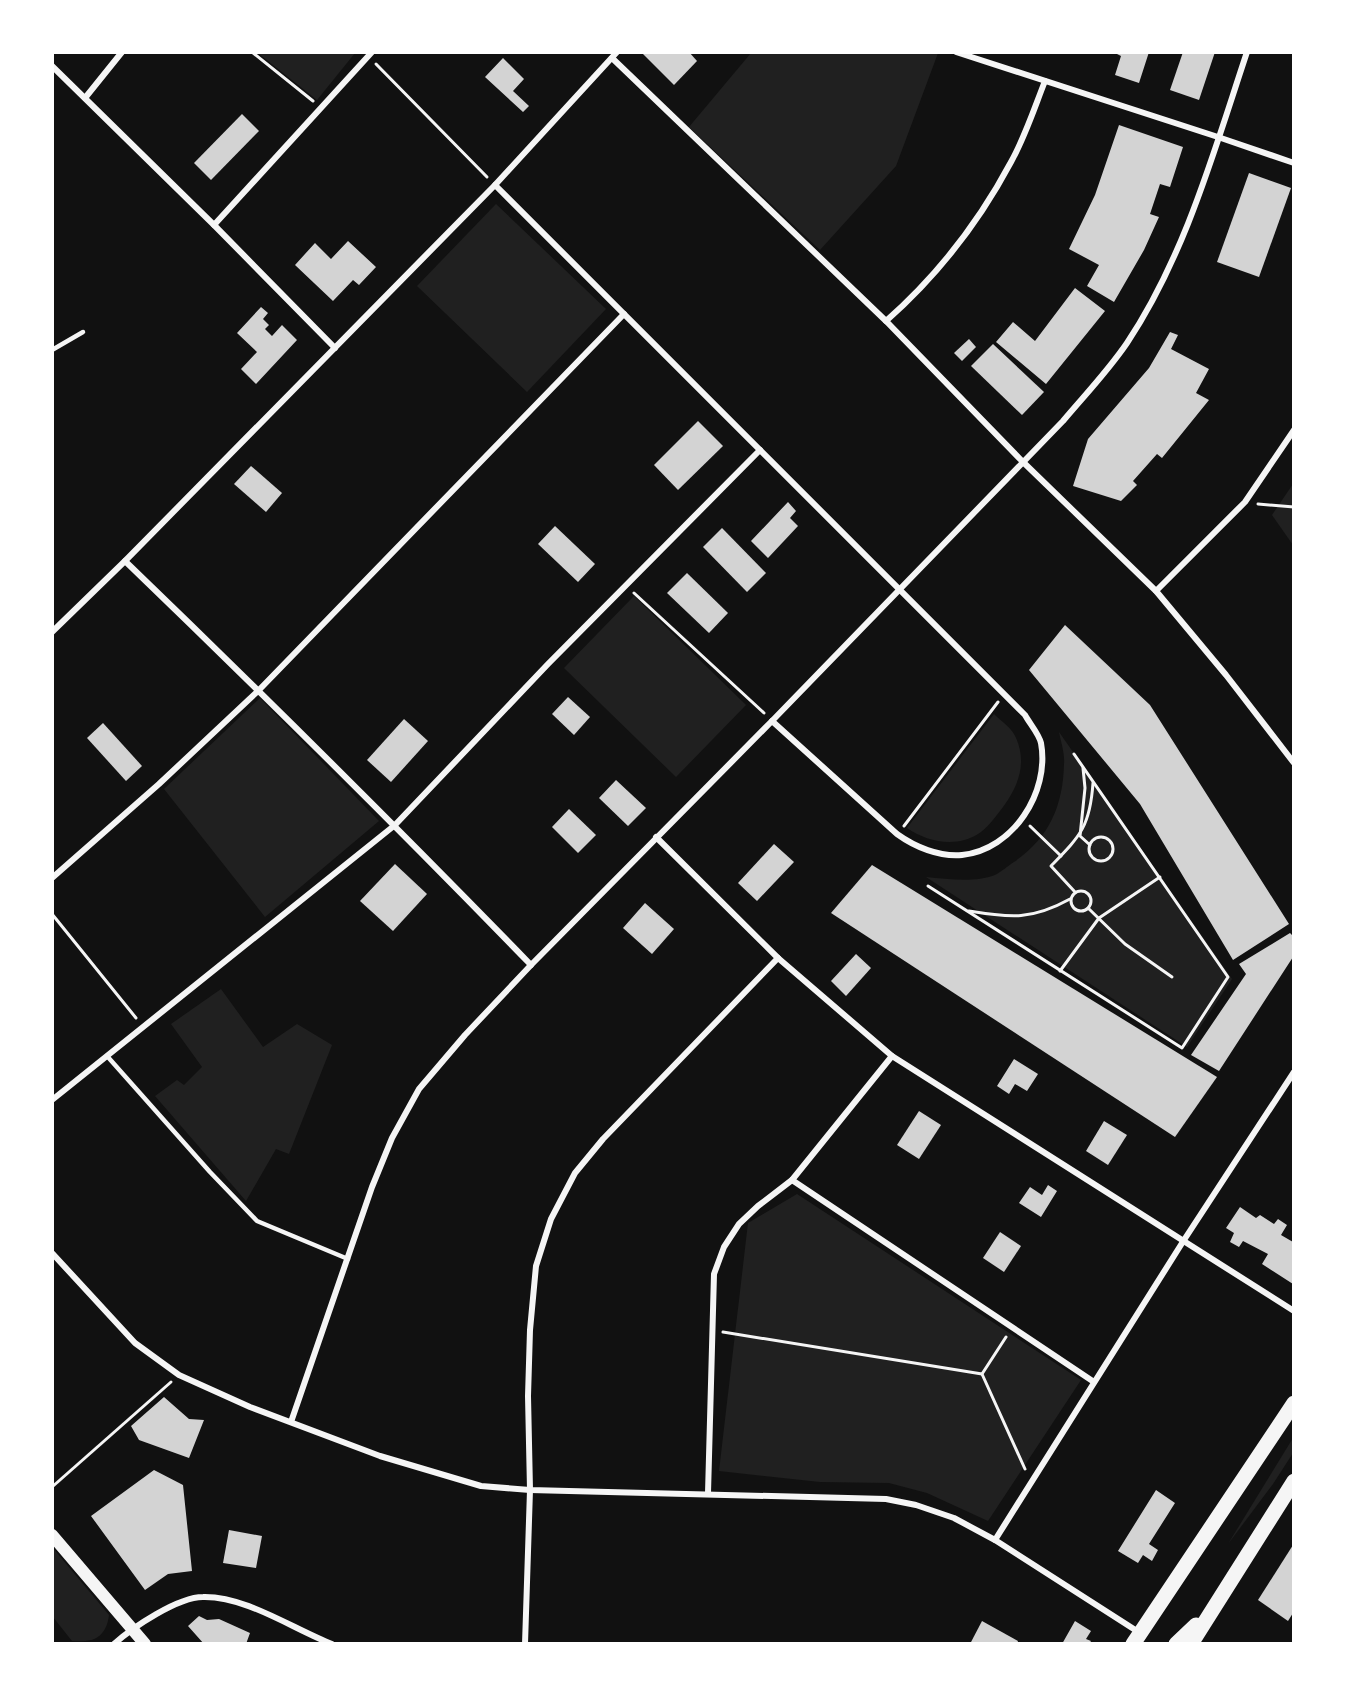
<svg xmlns="http://www.w3.org/2000/svg" width="1346" height="1696" font-family="'PT Serif',serif">
<style>
.green{fill:#202020}
.building{fill:#d3d3d3}
.lines{fill:none;stroke-linecap:round;stroke-linejoin:round}
.path{stroke:#f5f5f5;stroke-width:3}
.service{stroke:#f5f5f5;stroke-width:4.5}
.minor{stroke:#f5f5f5;stroke-width:6}
.secondary{stroke:#f5f5f5;stroke-width:12}
.primary{stroke:#f5f5f5;stroke-width:15}
</style>
<rect width="100%" height="100%" fill="#111"/>
<!-- green -->
<g class="green">
<path d="M 258,53 L 355,52 L 355,53 L 317,100 Z"/>
<path d="M 751,53 L 938,53 L 896,166 L 820,250 L 689,127 Z"/>
<path d="M 496,204 L 606,309 L 527,392 L 417,286 Z"/>
<path d="M 1293,484 L 1293,545 L 1272,515 Z"/>
<path d="M 634,596 L 746,705 L 676,777 L 564,668 Z"/>
<path d="M 260,698 L 379,821 L 265,917 L 164,789 Z"/>
<path d="M 994,714 C 1001,721 1013,729 1016,738 C 1028,765 1017,789 1000,811 C 994,819 986,829 978,834 C 956,848 927,842 907,828 Z"/>
<path d="M 1059,732 L 1232,979 L 1187,1047 L 926,877 C 947,879 975,883 995,875 C 1001,872 1008,866 1014,862 C 1049,838 1063,806 1064,764 C 1065,754 1061,742 1059,732 Z"/>
<path d="M 221,989 L 263,1047 L 297,1024 L 332,1045 L 289,1154 L 276,1149 L 246,1201 L 155,1096 L 177,1080 L 184,1085 L 202,1067 L 171,1024 Z"/>
<path d="M 797,1194 L 1081,1380 L 988,1521 L 927,1493 L 889,1483 L 820,1482 L 719,1471 L 748,1223 Z"/>
<path d="M 1293,1438 L 1293,1453 L 1273,1484 L 1228,1544 Z"/>
<path d="M 52,1547 L 109,1615 C 106,1637 94,1643 72,1641 L 53,1617 Z"/>
</g>
<!-- building -->
<g class="building">
<path d="M 641,52 L 689,52 L 697,61 L 674,85 Z"/>
<path d="M 1113,52 L 1149,52 L 1139,83 L 1115,75 L 1121,56 Z"/>
<path d="M 1183,52 L 1215,52 L 1199,100 L 1170,90 Z"/>
<path d="M 503,58 L 524,79 L 513,91 L 529,106 L 523,112 L 485,77 Z"/>
<path d="M 242,114 L 259,131 L 211,180 L 194,163 Z"/>
<path d="M 1119,125 L 1183,147 L 1170,187 L 1160,184 L 1150,214 L 1159,217 L 1144,250 L 1114,302 L 1087,286 L 1099,265 L 1069,249 L 1095,195 Z"/>
<path d="M 1249,173 L 1291,188 L 1259,277 L 1217,262 Z"/>
<path d="M 348,241 L 376,267 L 359,285 L 353,280 L 333,301 L 295,265 L 315,243 L 331,259 Z"/>
<path d="M 1075,288 L 1105,311 L 1046,384 L 996,342 L 1013,322 L 1035,341 Z"/>
<path d="M 261,307 L 268,313 L 263,319 L 269,325 L 265,329 L 272,336 L 282,325 L 297,340 L 256,384 L 241,369 L 257,352 L 237,333 Z"/>
<path d="M 1170,332 L 1178,335 L 1171,349 L 1209,369 L 1196,393 L 1209,400 L 1162,458 L 1157,454 L 1133,481 L 1137,485 L 1121,501 L 1073,486 L 1088,439 L 1149,368 Z"/>
<path d="M 969,339 L 976,347 L 962,361 L 954,353 Z"/>
<path d="M 993,344 L 1044,392 L 1022,415 L 971,366 Z"/>
<path d="M 698,421 L 723,446 L 678,490 L 654,465 Z"/>
<path d="M 251,466 L 282,493 L 266,512 L 234,484 Z"/>
<path d="M 788,502 L 796,511 L 790,518 L 798,526 L 768,558 L 751,541 Z"/>
<path d="M 555,526 L 595,564 L 578,582 L 538,544 Z"/>
<path d="M 722,528 L 766,573 L 747,592 L 703,547 Z"/>
<path d="M 687,573 L 728,613 L 709,633 L 667,593 Z"/>
<path d="M 1065,625 L 1150,705 L 1289,924 L 1233,960 L 1140,804 L 1029,670 Z"/>
<path d="M 568,697 L 590,717 L 574,735 L 552,714 Z"/>
<path d="M 404,719 L 428,741 L 391,782 L 367,760 Z"/>
<path d="M 103,723 L 142,766 L 126,781 L 87,738 Z"/>
<path d="M 616,780 L 646,808 L 628,826 L 599,798 Z"/>
<path d="M 569,809 L 596,835 L 578,853 L 552,827 Z"/>
<path d="M 774,844 L 794,862 L 757,901 L 738,883 Z"/>
<path d="M 395,864 L 427,894 L 393,931 L 360,901 Z"/>
<path d="M 872,865 L 1217,1077 L 1175,1137 L 831,913 Z"/>
<path d="M 645,903 L 674,929 L 652,954 L 623,928 Z"/>
<path d="M 1290,933 L 1293,936 L 1293,957 L 1219,1071 L 1191,1055 L 1246,974 L 1239,964 Z"/>
<path d="M 856,954 L 871,968 L 846,996 L 831,981 Z"/>
<path d="M 1014,1059 L 1038,1074 L 1027,1091 L 1015,1084 L 1009,1094 L 997,1086 Z"/>
<path d="M 919,1111 L 941,1125 L 919,1159 L 897,1145 Z"/>
<path d="M 1104,1121 L 1127,1135 L 1108,1165 L 1086,1151 Z"/>
<path d="M 1048,1185 L 1057,1191 L 1041,1217 L 1019,1203 L 1030,1187 L 1042,1195 Z"/>
<path d="M 1240,1207 L 1256,1218 L 1260,1215 L 1274,1224 L 1278,1219 L 1287,1225 L 1281,1235 L 1293,1242 L 1293,1284 L 1262,1264 L 1268,1254 L 1243,1241 L 1239,1247 L 1230,1242 L 1234,1233 L 1226,1228 Z"/>
<path d="M 1000,1232 L 1021,1246 L 1004,1272 L 983,1258 Z"/>
<path d="M 164,1397 L 189,1419 L 204,1420 L 189,1458 L 139,1440 L 131,1426 Z"/>
<path d="M 154,1470 L 183,1485 L 192,1571 L 168,1574 L 145,1590 L 91,1516 Z"/>
<path d="M 1156,1490 L 1175,1503 L 1149,1544 L 1158,1550 L 1152,1561 L 1143,1555 L 1138,1563 L 1118,1551 Z"/>
<path d="M 229,1530 L 262,1536 L 256,1568 L 223,1563 Z"/>
<path d="M 1293,1545 L 1293,1613 L 1288,1621 L 1258,1600 Z"/>
<path d="M 199,1616 L 207,1620 L 219,1619 L 250,1633 L 246,1644 L 204,1644 L 188,1626 Z"/>
<path d="M 982,1621 L 1018,1641 L 1017,1644 L 970,1644 Z"/>
<path d="M 1075,1621 L 1091,1631 L 1086,1639 L 1091,1641 L 1089,1644 L 1062,1644 Z"/>
</g>
<g class="lines">
<!-- path -->
<g class="path">
<path d="M 252,52 L 313,101"/>
<path d="M 376,64 L 487,177"/>
<path d="M 1258,504 L 1294,507"/>
<path d="M 634,593 L 764,713"/>
<path d="M 1083,768 L 1085,788 L 1080,836 L 1090,845"/>
<path d="M 904,826 L 998,702"/>
<path d="M 1030,826 L 1061,856"/>
<circle cx="1101" cy="849" r="12"/>
<path d="M 928,886 L 1182,1048 L 1228,977 L 1074,754"/>
<circle cx="1081" cy="901" r="10"/>
<path d="M 1075,892 L 1051,866 C 1080,836 1090,827 1093,783"/>
<path d="M 1088,908 L 1125,944 L 1172,977"/>
<path d="M 969,911 C 1011,918 1032,920 1070,899"/>
<path d="M 52,914 L 136,1018"/>
<path d="M 1060,971 L 1099,918 L 1160,877"/>
<path d="M 723,1332 L 982,1374"/>
<path d="M 1006,1337 L 982,1374 L 1025,1469"/>
<path d="M 52,1487 L 171,1382"/>
</g>
<!-- service -->
<g class="service">
<path d="M 52,350 L 83,332"/>
<path d="M 107,1056 L 210,1172 L 257,1221 L 348,1259"/>
</g>
<!-- minor -->
<g class="minor">
<path d="M 956,52 L 1218,137 L 1294,163"/>
<path d="M 612,58 L 886,321 L 1022,461 L 1156,591 L 1226,675 L 1294,763"/>
<path d="M 52,66 L 214,225 L 335,348"/>
<path d="M 85,98 L 122,52"/>
<path d="M 495,185 L 1025,715 C 1030,724 1039,734 1041,743 C 1050,792 1013,850 962,855 C 939,857 915,847 897,834 L 772,721"/>
<path d="M 214,225 L 372,52"/>
<path d="M 886,321 C 937,276 979,222 1011,162 C 1025,137 1034,109 1045,81"/>
<path d="M 125,561 C 263,694 398,828 531,965"/>
<path d="M 1156,591 L 1245,502 L 1294,430"/>
<path d="M 52,632 L 125,561 L 495,185 L 617,52"/>
<path d="M 656,837 L 778,958 L 892,1056 L 1294,1311"/>
<path d="M 52,878 L 159,784 L 259,690 L 624,314"/>
<path d="M 52,1100 L 395,825 L 548,664 L 760,450"/>
<path d="M 792,1180 L 1094,1382"/>
<path d="M 52,1253 L 135,1343 L 179,1375 L 250,1407 L 380,1456 L 481,1486 L 530,1490 L 886,1499 L 916,1505 L 954,1518 L 995,1540 L 1140,1633"/>
<path d="M 291,1422 L 372,1187 L 392,1138 L 419,1089 L 465,1035 L 531,965 L 772,721 L 1063,421 C 1084,396 1108,371 1127,343 C 1185,256 1214,151 1247,52"/>
<path d="M 708,1493 L 714,1274 L 724,1247 L 739,1224 L 758,1206 L 792,1180 L 892,1056"/>
<path d="M 995,1540 L 1184,1240 L 1294,1072"/>
<path d="M 114,1644 C 133,1627 178,1597 203,1597 C 246,1596 293,1629 332,1644"/>
<path d="M 525,1644 L 530,1490 L 528,1396 L 530,1330 L 536,1266 L 551,1219 L 575,1173 L 603,1139 L 778,958"/>
</g>
<!-- secondary -->
<path class="secondary" d="M 52,1535 L 145,1644"/>
<!-- primary -->
<g class="primary">
<path d="M 1133,1644 L 1294,1403"/>
<path d="M 1176,1644 L 1196,1625"/>
<path d="M 1191,1644 L 1294,1481"/>
</g>
</g>
<!-- border -->
<rect width="1346" height="1696" fill="none" stroke="#ffffff" stroke-width="108"/>
</svg>
